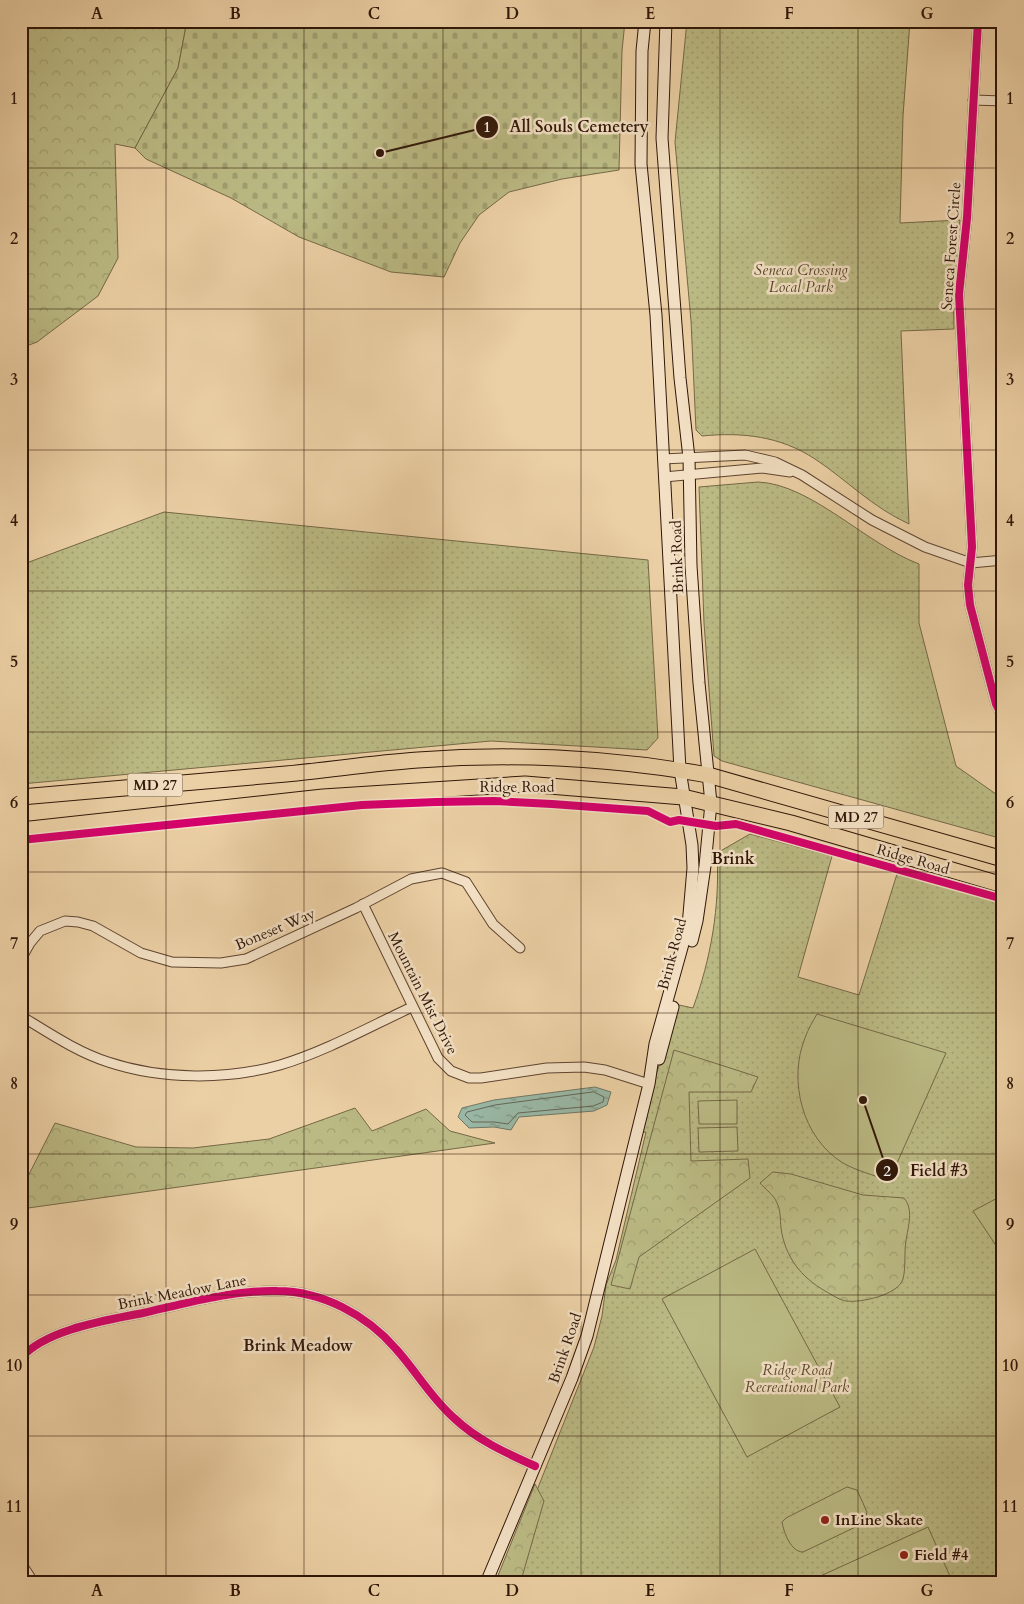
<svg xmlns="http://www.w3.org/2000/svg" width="1024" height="1604" font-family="Cardo,serif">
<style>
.green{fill:url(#green-dots);stroke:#756846}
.forest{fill:url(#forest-crowns);stroke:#756846}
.cemetery{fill:url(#cemetery-stones);stroke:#756846}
.pitch{fill:#bbba84;stroke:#756846}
.water{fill:url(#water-ripples);stroke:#6f7766}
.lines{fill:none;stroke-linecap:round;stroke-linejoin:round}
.shore{stroke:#646656;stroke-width:1}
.street-casing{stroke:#5e442f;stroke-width:11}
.secondary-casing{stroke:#2f1608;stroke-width:13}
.highway-casing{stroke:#2f1608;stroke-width:17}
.street{stroke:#f3e0c4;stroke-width:9}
.secondary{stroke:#f3e0c4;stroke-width:11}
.highway{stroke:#ecd0a5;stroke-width:15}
.cycleway-casing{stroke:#f3e0c4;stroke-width:11}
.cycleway{stroke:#d6006c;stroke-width:8}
.grid{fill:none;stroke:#2f1608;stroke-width:1;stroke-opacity:0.55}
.poi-dot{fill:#8f2418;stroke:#f3e0c4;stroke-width:2}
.labels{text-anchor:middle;stroke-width:5;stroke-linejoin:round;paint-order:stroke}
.shield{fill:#f3e0c4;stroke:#6a5340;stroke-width:1}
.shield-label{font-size:14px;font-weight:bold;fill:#2f1608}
.street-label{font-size:15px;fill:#2f1608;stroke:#f3e0c4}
.park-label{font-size:15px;font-style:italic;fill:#59472d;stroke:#f3e0c4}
.poi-label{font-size:15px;font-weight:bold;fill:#2f1608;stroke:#f3e0c4;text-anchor:start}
.neighbourhood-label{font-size:16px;font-weight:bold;fill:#2f1608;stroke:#f3e0c4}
.leader{fill:none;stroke:#2f1608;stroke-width:2}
.callout-dot{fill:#2f1608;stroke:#f3e0c4;stroke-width:2}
.mark-label{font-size:15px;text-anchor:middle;font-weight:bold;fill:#fff}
.callout-label{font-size:16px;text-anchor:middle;font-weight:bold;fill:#2f1608;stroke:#f3e0c4;stroke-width:5;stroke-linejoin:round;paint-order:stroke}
.neatline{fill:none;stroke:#2f1608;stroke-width:2}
.grid-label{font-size:16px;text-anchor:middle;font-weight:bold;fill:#2f1608}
</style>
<defs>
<pattern id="green-dots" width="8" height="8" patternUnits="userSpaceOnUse" patternTransform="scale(1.25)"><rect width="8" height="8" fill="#bbba84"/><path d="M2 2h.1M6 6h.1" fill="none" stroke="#a19f70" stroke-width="1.8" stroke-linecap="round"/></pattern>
<pattern id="forest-crowns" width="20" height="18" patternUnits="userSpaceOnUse" patternTransform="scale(1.25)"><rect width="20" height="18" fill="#bbba84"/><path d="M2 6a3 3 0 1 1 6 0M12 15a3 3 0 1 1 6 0" fill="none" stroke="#a19f70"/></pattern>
<pattern id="cemetery-stones" width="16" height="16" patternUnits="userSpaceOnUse" patternTransform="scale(1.25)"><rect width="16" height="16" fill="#bbba84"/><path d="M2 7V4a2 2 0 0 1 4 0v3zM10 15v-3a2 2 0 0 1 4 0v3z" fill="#a19f70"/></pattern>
<pattern id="water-ripples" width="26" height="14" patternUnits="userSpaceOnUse" patternTransform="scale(1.25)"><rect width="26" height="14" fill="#99b7a4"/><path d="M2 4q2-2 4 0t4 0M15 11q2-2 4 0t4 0" fill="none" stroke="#7d9484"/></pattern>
</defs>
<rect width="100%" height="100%" fill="#ecd0a5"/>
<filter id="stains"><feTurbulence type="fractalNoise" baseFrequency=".004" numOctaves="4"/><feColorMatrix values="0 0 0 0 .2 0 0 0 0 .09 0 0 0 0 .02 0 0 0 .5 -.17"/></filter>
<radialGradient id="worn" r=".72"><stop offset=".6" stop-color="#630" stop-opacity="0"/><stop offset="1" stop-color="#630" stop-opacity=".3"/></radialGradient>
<!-- green -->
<g class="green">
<path d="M 687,21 L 910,21 L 903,116 L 900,223 L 960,220 L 953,287 L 954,329 L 901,331 L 909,524 C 872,507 848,481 815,459 C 780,436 742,432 702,436 L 696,430 L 691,321 L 675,142 Z"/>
<path d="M 758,482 C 811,484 866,544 919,564 L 919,623 L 956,766 L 1003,799 L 1003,839 L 722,761 L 714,756 L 704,623 L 699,487 Z"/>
<path d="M 164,512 L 648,560 L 658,738 L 647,750 L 491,741 L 21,784 L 21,565 Z"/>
<path d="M 750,834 L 832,856 L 798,977 L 859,995 L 897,874 L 1003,902 L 1003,1583 L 500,1583 L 594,1347 L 602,1316 L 606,1285 L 616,1260 L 646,1132 L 637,1133 L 679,1005 L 693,1008 C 711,958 720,907 717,853 Z"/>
</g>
<!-- forest -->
<g class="forest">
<path d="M 31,21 L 187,21 L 178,68 L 135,148 L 115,144 L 118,258 L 98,296 L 37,342 L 21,348 L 21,39 Z"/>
<path d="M 674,1050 L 758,1077 L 751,1092 L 689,1092 L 691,1161 L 748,1159 L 750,1178 L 639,1257 L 630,1289 L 611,1285 Z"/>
<path d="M 355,1108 L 372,1131 L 426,1109 L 450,1131 L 495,1143 L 21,1209 L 21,1190 L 55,1123 L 136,1147 L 193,1148 L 269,1139 Z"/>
<path d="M 773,1172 L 791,1174 L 863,1195 L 904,1198 C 914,1210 908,1226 906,1241 C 904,1253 906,1267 903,1279 C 898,1295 861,1303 846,1301 C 839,1300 831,1294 825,1291 C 801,1277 785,1257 781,1228 C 780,1219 781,1211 777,1203 C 774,1195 765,1189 760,1183 Z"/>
<path d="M 535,1484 L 544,1501 L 522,1577 L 523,1583 L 495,1583 Z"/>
</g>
<!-- cemetery -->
<path class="cemetery" d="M 187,21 L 625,21 L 622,51 L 619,170 L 562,179 L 509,192 L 479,215 L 460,243 L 444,277 L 391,272 L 299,237 L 231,198 L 146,159 L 135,148 L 178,68 Z"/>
<!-- pitch -->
<g class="pitch">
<path d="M 817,1014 L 946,1053 L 889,1181 C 874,1175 857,1171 843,1163 C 802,1138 788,1080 805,1038 C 808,1029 813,1021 817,1014 Z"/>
<path d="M 737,1100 L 737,1124 L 699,1124 L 698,1101 Z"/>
<path d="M 737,1127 L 738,1151 L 699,1152 L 698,1128 Z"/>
<path d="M 1003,1195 L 1003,1256 L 973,1211 Z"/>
<path d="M 755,1249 L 840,1407 L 747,1457 L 662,1299 Z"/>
<path d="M 847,1487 L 857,1490 L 867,1512 L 864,1523 L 803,1552 C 791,1552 784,1533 782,1522 L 786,1518 Z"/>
<path d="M 928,1527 L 953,1583 L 805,1583 Z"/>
</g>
<!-- water -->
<path class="water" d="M 595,1087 L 611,1092 L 607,1105 L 594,1111 L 519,1117 L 511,1130 L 494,1127 L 469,1128 L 458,1117 L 462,1108 L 494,1100 Z"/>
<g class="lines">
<!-- shore -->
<path class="shore" d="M 594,1092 L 604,1097 L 603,1102 L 593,1106 L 518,1113 L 508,1124 L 494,1122 L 472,1122 L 465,1115 L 467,1112 L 495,1105 Z"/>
<!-- street casing -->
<g class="street-casing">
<g id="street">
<path d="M 978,21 L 967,218 L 959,294 L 972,547 L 968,585 L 970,605 L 996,704 L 1003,717"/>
<path d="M 973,100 L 1003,101"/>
<path d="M 663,459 L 745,455 L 775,462 L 802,475 L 872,520 L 925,547 L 971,563 L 1003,560"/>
<path d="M 664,477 L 762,468 L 790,472"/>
<path d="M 993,690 L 1003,683"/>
<path d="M 363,904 L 438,1058 L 451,1071 L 469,1078 L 481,1078 L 547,1068 L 584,1067 L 605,1070 L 649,1084"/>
<path d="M 21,959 L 30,943 L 40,931 L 65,921 L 78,922 L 93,926 L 141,953 L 172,962 L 221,963 L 246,959 L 356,908 L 411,879 L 442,873 L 466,882 L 493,924 L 520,948"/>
<path d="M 21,1016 C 49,1033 77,1052 108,1062 C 162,1080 227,1080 280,1065 C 326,1051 369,1027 412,1007"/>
<path d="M 21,1358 C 46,1329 108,1320 143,1313 C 187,1303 232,1290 277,1291 C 322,1291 367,1315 396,1349 C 416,1371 431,1398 454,1418 C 477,1440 506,1453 535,1466"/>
<path d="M 21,1563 L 34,1583"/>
</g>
</g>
<!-- secondary casing -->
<g class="secondary-casing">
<g id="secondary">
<path d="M 666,21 L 662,138 L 680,378 L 689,458 L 691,566 L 699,683 L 711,803 L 705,866 L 697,921 L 692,941"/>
<path d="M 659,1059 L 673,1007"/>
<path d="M 486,1583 L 572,1378 L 587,1336 L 649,1084 L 655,1044 L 688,926 L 693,868 L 692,845 L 680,770 L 656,315 L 641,164 L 642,51 L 645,21"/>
</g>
</g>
<!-- highway casing -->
<g class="highway-casing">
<g id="highway">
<path d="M 21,797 C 109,789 198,782 286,774 C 330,770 373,763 418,760 C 514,753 613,758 708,775 L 1003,859"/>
<path d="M 21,830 L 323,797 L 525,784 L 683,797 L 791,823 L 1003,885"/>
</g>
</g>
<!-- street -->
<use href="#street" class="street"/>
<!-- secondary -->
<use href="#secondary" class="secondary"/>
<!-- highway -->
<use href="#highway" class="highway"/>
<!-- cycleway casing -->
<g class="cycleway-casing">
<g id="cycleway">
<path d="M 978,21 L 967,218 L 959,294 L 972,547 L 968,585 L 970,605 L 996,704 L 1003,717"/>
<path d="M 21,840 L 362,805 L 436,802 L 494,801 L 552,804 L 648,811 L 670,822 L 679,820 L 716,826 L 736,824 L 1003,899"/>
<path d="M 21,1358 C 46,1329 108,1320 143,1313 C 187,1303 232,1290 277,1291 C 322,1291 367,1315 396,1349 C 416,1371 431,1398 454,1418 C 477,1440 506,1453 535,1466"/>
</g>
</g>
<!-- cycleway -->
<use href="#cycleway" class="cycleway"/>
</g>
<!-- grid -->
<path class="grid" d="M 166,21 L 166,1583M 304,21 L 304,1583M 443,21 L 443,1583M 581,21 L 581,1583M 720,21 L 720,1583M 858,21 L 858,1583M 21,168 L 1003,168M 21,309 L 1003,309M 21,450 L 1003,450M 21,591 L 1003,591M 21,732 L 1003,732M 21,872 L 1003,872M 21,1013 L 1003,1013M 21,1154 L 1003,1154M 21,1295 L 1003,1295M 21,1436 L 1003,1436"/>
<!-- markers -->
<g class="poi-dot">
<circle cx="825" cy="1520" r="5"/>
<circle cx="904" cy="1555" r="5"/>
</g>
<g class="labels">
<!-- shield labels -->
<g class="shield">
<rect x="127.5" y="773.5" width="55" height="23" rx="4"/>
<rect x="828.5" y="805.5" width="55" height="23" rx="4"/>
</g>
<g class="shield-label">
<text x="155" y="790">MD 27</text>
<text x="856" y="822">MD 27</text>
</g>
<!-- street labels -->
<g class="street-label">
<text transform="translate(951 246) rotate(-86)" y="5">Seneca Forest Circle</text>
<text transform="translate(677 557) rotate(-92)" y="5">Brink Road</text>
<text x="517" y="792">Ridge Road</text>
<text transform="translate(913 859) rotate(16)" y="5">Ridge Road</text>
<text transform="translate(275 929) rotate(-23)" y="5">Boneset Way</text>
<text transform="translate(672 954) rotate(-75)" y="5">Brink Road</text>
<text transform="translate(423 993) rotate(63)" y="5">Mountain Mist Drive</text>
<text transform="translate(182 1292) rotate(-11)" y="5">Brink Meadow Lane</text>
<text transform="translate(565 1348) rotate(-71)" y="5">Brink Road</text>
</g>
<!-- park labels -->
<g class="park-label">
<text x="801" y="275">Seneca Crossing<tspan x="801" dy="17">Local Park</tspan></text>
<text x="797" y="1375">Ridge Road<tspan x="797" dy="17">Recreational Park</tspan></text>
</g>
<!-- poi labels -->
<g class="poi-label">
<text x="835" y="1525">InLine Skate</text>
<text x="914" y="1560">Field #4</text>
</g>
<!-- neighbourhood labels -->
<g class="neighbourhood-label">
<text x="733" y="864">Brink</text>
<text x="298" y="1351">Brink Meadow</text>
</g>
</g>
<!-- callouts -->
<path class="leader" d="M380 153L487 127M863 1100L887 1170"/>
<g class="callout-dot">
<circle cx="380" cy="153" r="5"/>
<circle cx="863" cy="1100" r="5"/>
<circle cx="487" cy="127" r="12"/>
<circle cx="887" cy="1170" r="12"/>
</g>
<g class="mark-label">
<text x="487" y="132">1</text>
<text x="887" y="1176">2</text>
</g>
<g class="callout-label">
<text x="579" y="132">All Souls Cemetery</text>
<text x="939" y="1176">Field #3</text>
</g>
<!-- margin -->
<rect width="1024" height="1604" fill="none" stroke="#ecd0a5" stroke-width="55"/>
<rect x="28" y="28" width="968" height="1548" class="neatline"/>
<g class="grid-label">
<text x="97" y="19">A</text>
<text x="235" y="19">B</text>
<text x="374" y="19">C</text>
<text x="512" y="19">D</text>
<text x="650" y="19">E</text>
<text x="789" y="19">F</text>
<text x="927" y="19">G</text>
<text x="14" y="104">1</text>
<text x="1010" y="104">1</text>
<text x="14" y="244">2</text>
<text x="1010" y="244">2</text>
<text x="14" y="385">3</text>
<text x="1010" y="385">3</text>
<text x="14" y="526">4</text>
<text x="1010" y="526">4</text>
<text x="14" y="667">5</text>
<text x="1010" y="667">5</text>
<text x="14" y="808">6</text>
<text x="1010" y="808">6</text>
<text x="14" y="949">7</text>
<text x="1010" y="949">7</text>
<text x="14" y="1089">8</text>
<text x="1010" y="1089">8</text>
<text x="14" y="1230">9</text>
<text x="1010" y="1230">9</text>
<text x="14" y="1371">10</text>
<text x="1010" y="1371">10</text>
<text x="14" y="1512">11</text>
<text x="1010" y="1512">11</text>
<text x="97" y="1596">A</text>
<text x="235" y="1596">B</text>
<text x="374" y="1596">C</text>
<text x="512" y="1596">D</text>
<text x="650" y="1596">E</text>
<text x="789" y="1596">F</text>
<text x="927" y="1596">G</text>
</g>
<rect width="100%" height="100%" filter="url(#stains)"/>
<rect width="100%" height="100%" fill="url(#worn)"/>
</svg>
